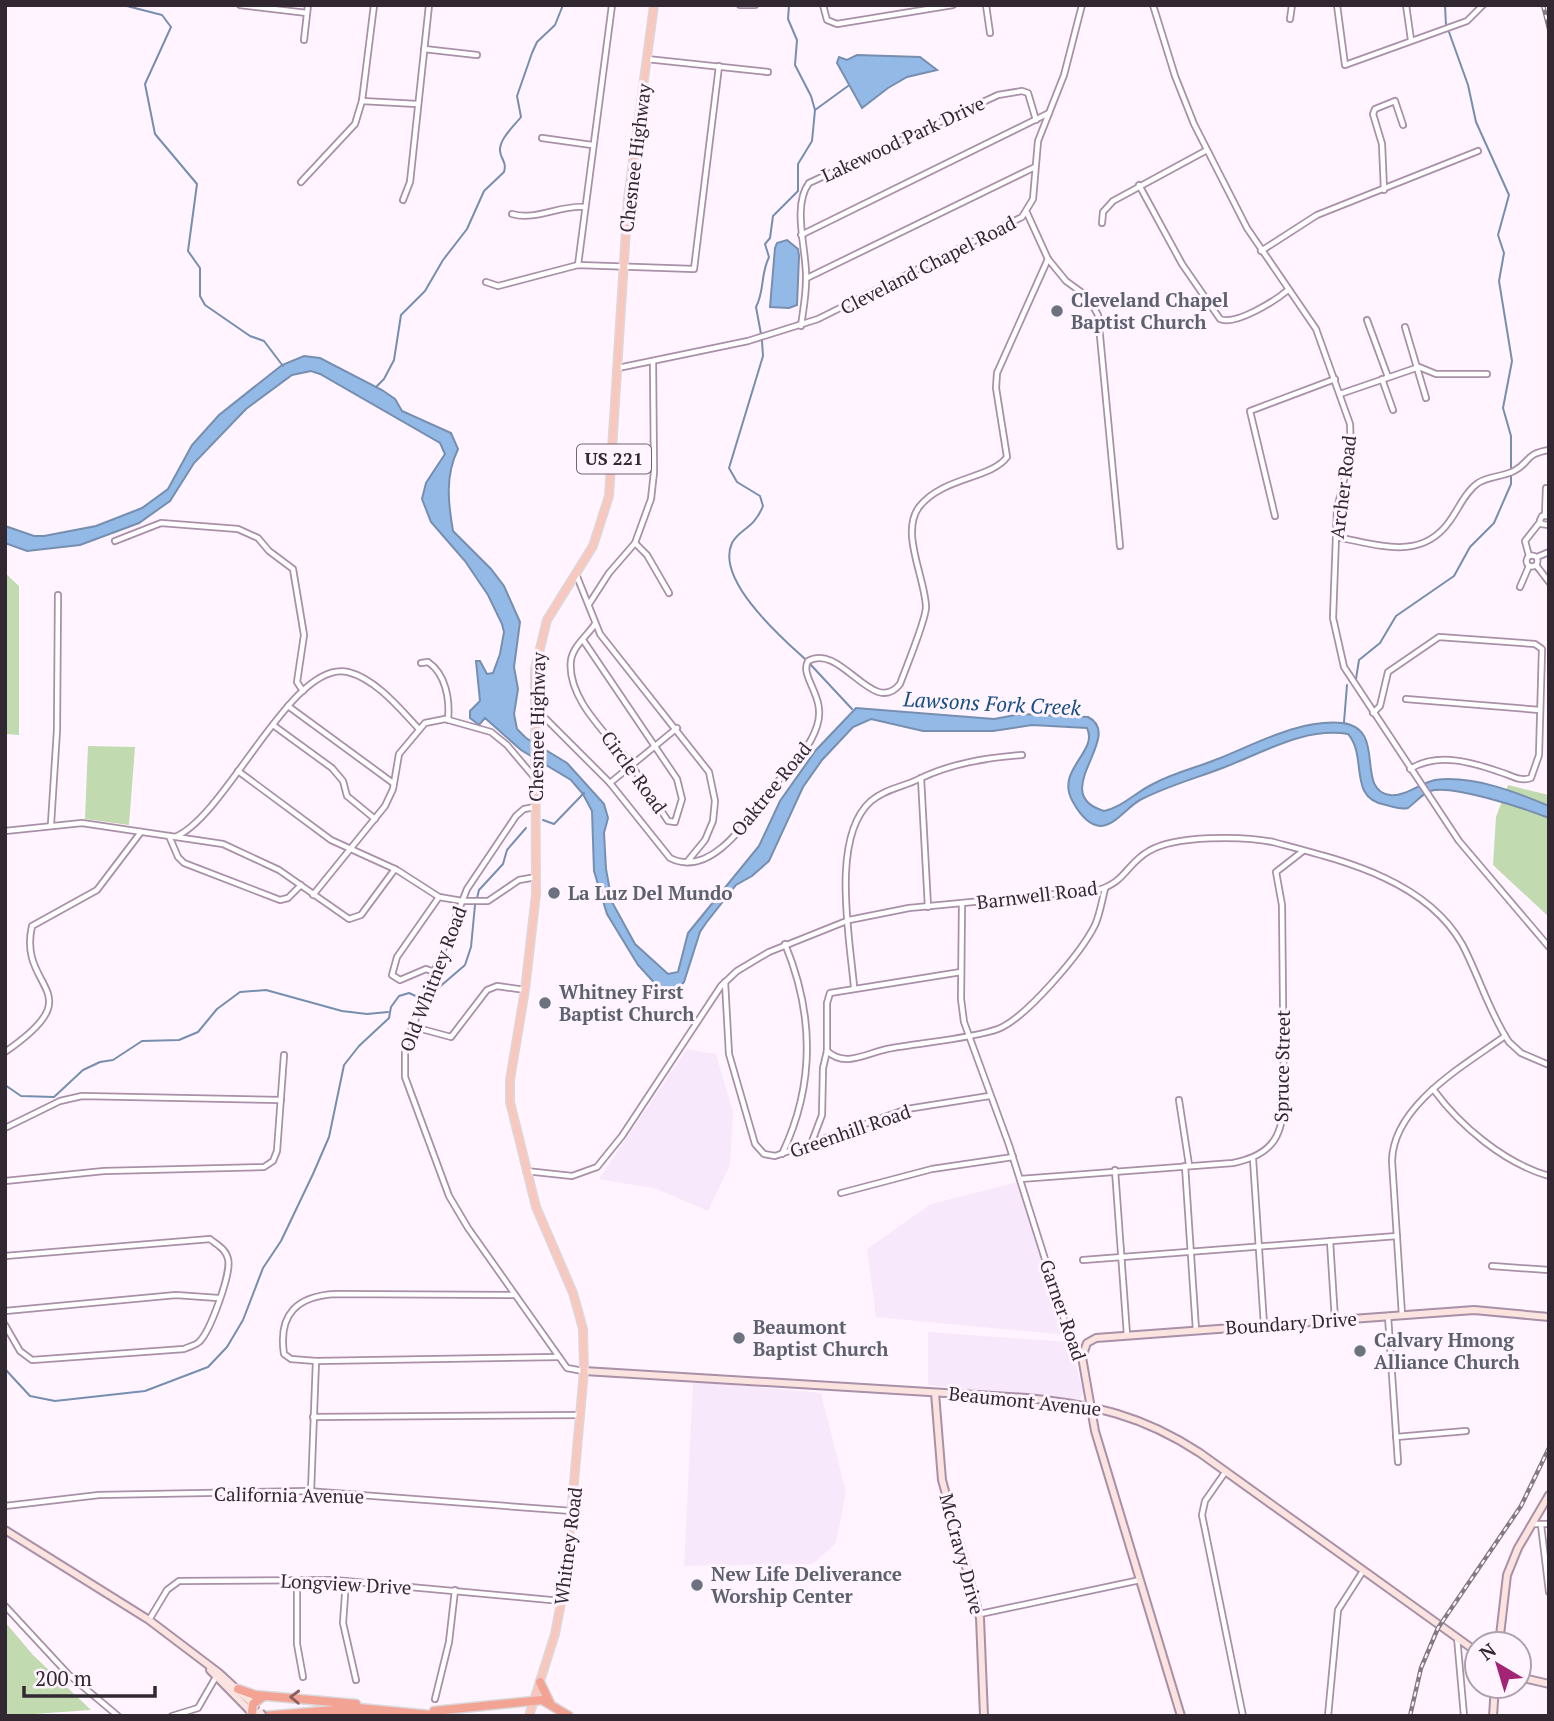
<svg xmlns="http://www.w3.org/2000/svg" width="1554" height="1721" font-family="'PT Serif',serif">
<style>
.industrial{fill:#f7e8fc}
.green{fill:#c2daaf}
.water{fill:#93bae6;stroke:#768eb0;stroke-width:2}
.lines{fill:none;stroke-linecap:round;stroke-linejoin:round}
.stream{stroke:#768eb0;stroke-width:2}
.street-casing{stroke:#a990a8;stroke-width:8}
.secondary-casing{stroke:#a990a8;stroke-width:10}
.primary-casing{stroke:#dad8da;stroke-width:10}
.highway-casing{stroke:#dad8da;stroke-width:11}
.street{stroke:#fff;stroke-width:4.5}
.secondary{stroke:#fbe3df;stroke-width:6}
.primary{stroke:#f8c8be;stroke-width:7}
.highway{stroke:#f3a393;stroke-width:8}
.rail-casing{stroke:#847a84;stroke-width:4.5}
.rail{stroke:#fff4ff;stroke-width:2;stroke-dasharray:5;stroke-linecap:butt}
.secondary-bridge-casing{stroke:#a990a8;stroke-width:10;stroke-linecap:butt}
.secondary-bridge{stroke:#fbe3df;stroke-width:6}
.oneway{stroke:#895f5e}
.worship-dot{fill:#6b7280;stroke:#fff4ff;stroke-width:2.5}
.labels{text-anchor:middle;stroke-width:6;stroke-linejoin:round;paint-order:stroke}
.shield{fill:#fff4ff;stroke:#706570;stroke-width:2}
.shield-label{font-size:18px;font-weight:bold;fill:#322832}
.street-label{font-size:19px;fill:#322832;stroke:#fff4ff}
.worship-label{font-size:19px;font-weight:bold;fill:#5b616d;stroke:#fff4ff;text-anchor:start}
.water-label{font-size:21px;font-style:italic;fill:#174e84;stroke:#fff4ff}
</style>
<rect width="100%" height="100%" fill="#fff4ff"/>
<!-- industrial -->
<g class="industrial">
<path d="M 687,1049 L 716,1054 L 733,1112 L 730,1165 L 708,1211 L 657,1189 L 599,1179 Z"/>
<path d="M 1018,1182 L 1067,1335 L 876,1317 L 867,1249 L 931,1204 Z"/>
<path d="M 928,1332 L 1068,1342 L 1083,1390 L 1080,1400 L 928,1385 Z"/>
<path d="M 693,1381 L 821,1393 L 846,1492 L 836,1543 L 813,1564 L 684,1566 Z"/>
</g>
<!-- green -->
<g class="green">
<path d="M 5,573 L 19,586 L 19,735 L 5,734 Z"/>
<path d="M 88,746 L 135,747 L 129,825 L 85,819 Z"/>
<path d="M 1508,785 L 1549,795 L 1549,917 L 1493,865 L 1496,817 Z"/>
<path d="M 5,1622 L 33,1655 L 91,1710 L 5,1716 Z"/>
</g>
<!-- water -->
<g class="water">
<path d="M 857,55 L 920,57 L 937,70 L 907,77 L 888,88 L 862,108 L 837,63 L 839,57 L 847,60 Z"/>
<path d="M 787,240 L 798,249 L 799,256 L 797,305 L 789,308 L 770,307 L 775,248 L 777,243 Z"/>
<path d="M 304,356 L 320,358 L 382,390 L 395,399 L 402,411 L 451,433 L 458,449 C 445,476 448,502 453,531 L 491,569 L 504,586 L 520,622 L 514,667 L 518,689 L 514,714 L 517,729 L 526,738 L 567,763 L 604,804 L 608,818 L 604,833 L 606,869 L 612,902 L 635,944 L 668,974 L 678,972 L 688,933 L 759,846 L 780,801 L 816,750 L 856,708 L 994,719 L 1021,714 L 1088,717 C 1126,736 1046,794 1104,811 C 1123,807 1137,791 1155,783 C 1174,773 1195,768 1215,760 C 1254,745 1298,719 1342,723 C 1388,728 1354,790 1390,795 C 1405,797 1420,783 1435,780 C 1472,775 1516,792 1549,806 L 1549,818 C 1526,809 1452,784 1430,791 C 1422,794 1415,803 1408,808 C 1399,810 1395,807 1386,805 C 1347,799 1368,756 1348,734 C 1305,727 1264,752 1225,767 C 1197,778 1167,786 1140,800 C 1127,807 1115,826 1100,826 C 1088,825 1078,811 1073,802 C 1054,770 1099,752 1087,728 L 1032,725 L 993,731 L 923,731 L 871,719 L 853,727 L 822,760 L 803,787 L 769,861 L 752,876 L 736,885 L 706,923 L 700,932 L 684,982 L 677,990 L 668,992 L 659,988 L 638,965 L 607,914 L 594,871 L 592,811 L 583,794 L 571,780 L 521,750 L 485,718 L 479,725 L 470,718 L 470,711 L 480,701 L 476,661 L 480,661 L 487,674 L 493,673 L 500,654 L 504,632 L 502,624 L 488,595 L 465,561 L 431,522 L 422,499 L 426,483 L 445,454 L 440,443 L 320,374 L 311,371 L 292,375 L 246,409 L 194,463 L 170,501 L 139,523 L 80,545 L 27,551 L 5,543 L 5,526 L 34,536 L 44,536 L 96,526 L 142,508 L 168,489 L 192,445 L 219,415 L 282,365 Z"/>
</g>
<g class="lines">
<!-- stream -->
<g class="stream">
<path d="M 123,5 L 162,15 L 171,27 L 145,84 L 155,134 L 197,184 L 188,251 L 200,268 L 200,296 L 205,305 L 250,336 L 264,341 L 283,366"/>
<path d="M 1445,5 L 1446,25"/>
<path d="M 1449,32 L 1468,85 L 1476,122 L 1509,195 L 1498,235 L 1504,253 L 1499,281 L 1512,361 L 1503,408 L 1511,436 L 1511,469"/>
<path d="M 815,110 L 848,86"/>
<path d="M 761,334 L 756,307 C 765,289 760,276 769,257 L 765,244 L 770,238 L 773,216 L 798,191 L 798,164 L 812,141 L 815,110 L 811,96 L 795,65 L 797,40 L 788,19 L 789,5"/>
<path d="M 762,341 L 763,356 L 729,468 L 737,482 L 760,496 L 763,506 C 754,529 739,529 732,543 C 715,580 782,638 805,659"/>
<path d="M 376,387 L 384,379 L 394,360 L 401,315 L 425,291 L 443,260 L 467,229 L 484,191 L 504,172 C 507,162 501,160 500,151 C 499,139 514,126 521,117 L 517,96 L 532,53 L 537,42 L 555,25 L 563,5"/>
<path d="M 810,664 L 852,709"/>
<path d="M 1356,679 L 1359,660 L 1380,643 L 1396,616 L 1454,576 L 1470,547 L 1494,523 L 1511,484 L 1511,476"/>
<path d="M 1344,722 L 1347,685"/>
<path d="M 543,820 L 554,824 L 584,793"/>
<path d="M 477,898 L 479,890 L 503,864 L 507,850 L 526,828"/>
<path d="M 429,996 L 465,965 L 471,947 L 475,905"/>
<path d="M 5,1085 L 21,1096 L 54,1097 L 83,1070 L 100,1062 L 113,1060 L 142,1041 L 179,1040 L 198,1032 L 217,1009 L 240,992 L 266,990 L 342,1011 L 367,1014 L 388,1012"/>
<path d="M 5,1369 L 30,1396 L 55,1401 L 145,1391 L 208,1367 L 227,1347 L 243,1320 L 263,1268 L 281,1241 L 313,1174 L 329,1137 L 344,1065 L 359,1046 L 389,1018 L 391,1007 L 399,996 L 409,993 L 418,997"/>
</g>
<!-- street casing -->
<g class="street-casing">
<g id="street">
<path d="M 240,5 L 307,13"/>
<path d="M 740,5 L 755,5"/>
<path d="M 823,5 L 827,20 L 837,24 L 953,5"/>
<path d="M 986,5 L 990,33"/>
<path d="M 1153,5 L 1175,76 L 1194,124 L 1247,228 L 1316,329 L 1350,424 L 1351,451 L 1337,509 L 1333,618 L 1344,667 L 1459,841 L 1549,947"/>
<path d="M 1337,5 L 1345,65 L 1467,21 L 1483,5"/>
<path d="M 1406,5 L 1411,40"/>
<path d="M 1290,19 L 1292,5"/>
<path d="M 304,40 L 308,5"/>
<path d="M 424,49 L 477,55"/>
<path d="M 647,59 L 768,72"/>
<path d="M 362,101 L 417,104"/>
<path d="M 542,138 L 592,145"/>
<path d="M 301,182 L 355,124 L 362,101 L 374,5"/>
<path d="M 1139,185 L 1182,264 L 1220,319 C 1235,326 1275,301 1288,290"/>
<path d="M 1384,190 L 1382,144 L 1373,114 L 1375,109 L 1395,101 L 1403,125"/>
<path d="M 403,200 L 410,182 L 429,5"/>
<path d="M 1027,213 L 1048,259 L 1066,281 L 1088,297 L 1098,315 L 1120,546"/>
<path d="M 512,214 C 535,221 560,205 584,207"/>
<path d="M 1102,223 L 1103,212 L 1113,201 L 1207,150"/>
<path d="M 801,235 L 1049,113"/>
<path d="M 1261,251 L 1317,215 L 1478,151"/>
<path d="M 578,265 L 612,5"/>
<path d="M 807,278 L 1035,167"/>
<path d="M 486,282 L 498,286 L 578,265 L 694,269 L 719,66"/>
<path d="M 1367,320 L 1388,377"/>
<path d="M 801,326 C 803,311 806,296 806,281 C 808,254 791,207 809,183 L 998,95 L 1022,91 L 1028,93 L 1036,120"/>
<path d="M 1405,327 L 1426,398"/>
<path d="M 618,368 L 748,341 L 818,319 L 1022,217 L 1033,199 L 1038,141 L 1064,75 L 1082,5"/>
<path d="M 1382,379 L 1393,410"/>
<path d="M 1340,394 L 1419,367 L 1436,374 L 1487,374"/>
<path d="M 1545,515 L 1546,488"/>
<path d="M 1275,516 L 1250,411 L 1335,379"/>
<path d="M 1549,516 L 1542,516 L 1540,520 L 1541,524 L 1549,525"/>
<path d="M 1336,537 C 1377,544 1420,562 1449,522 C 1458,510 1465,492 1478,483 C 1489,476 1502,477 1514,471 C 1531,462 1524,454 1549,450"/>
<path d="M 115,541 L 161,523 L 238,529 L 258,538 L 269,551 L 293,569 L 304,635 L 297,682 L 303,691"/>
<path d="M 635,543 L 647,555 L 669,593"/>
<circle cx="1532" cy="561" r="5.5"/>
<path d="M 1529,556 L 1525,541 L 1540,522"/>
<path d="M 1537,557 L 1549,552"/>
<path d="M 1536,565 L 1549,582"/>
<path d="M 576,574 L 600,634 L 709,772 L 715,801 L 713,821 L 705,840 L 687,862"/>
<path d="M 1520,587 L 1529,566"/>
<path d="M 589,604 L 609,573 L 635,543 L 651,499 L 654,472 L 653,362"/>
<path d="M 583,640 L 677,779 L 682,799 L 675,822 L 668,821 C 656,803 644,784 632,766 C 611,737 566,700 571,660 C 573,646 588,635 595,624"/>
<path d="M 421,663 L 428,662 C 446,674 450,700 448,720"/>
<path d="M 1406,699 L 1540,710"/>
<path d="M 288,706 L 393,783"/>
<path d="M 537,710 L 610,783 L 670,858 C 713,880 752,813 773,787 C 789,768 809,751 817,726 C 827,697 799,677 808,661 C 841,642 873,718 900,684 C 905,670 926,620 926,607 C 925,577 900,533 919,507 C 942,477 991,479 1007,457 L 996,388 L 997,373 L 1048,259"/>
<path d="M 1373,713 L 1380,706 L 1388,672 L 1439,637 L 1535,644 L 1542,649 L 1539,755 L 1531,778 C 1519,782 1511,775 1500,772 C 1471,762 1438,752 1410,769"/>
<path d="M 273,725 L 332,768 L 343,781 L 347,796 L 375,819"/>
<path d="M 238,771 L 331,840 L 397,870 L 439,897 L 462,901 L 488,901 L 519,880 L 536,877"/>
<path d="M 921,778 L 928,907"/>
<path d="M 610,783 L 677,728"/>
<path d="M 535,807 L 524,809 L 516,816 L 467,889 L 405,1046 L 405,1077 L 449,1196 L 468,1228 L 567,1368 L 583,1371"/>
<path d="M 51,824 L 57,730 L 58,595"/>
<path d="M 5,831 L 82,823 L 223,844 L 279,870 L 349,919 L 361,915 L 395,869"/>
<path d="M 169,836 L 178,857 L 184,863 L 280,900 L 288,898 L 301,885"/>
<path d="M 175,837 C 227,816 292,658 348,672 C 376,679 400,709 419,729"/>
<path d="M 313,895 L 385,806 L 393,789 L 399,754 L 425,723 L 445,719 L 491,732 L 507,745 L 534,777"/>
<path d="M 962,904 L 961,999 L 964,1022 L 1009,1145 L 1069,1335 L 1082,1353"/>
<path d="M 434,972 L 426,969 L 400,980 L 392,975 L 397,957 L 439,897"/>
<path d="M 725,982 L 729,1054 L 755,1144 L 764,1154 L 775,1156 L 907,1109 L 989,1096"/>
<path d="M 854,987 C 850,939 830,837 871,801 C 885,789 903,787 919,779 C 952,763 986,758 1022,755"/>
<path d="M 414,1027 L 451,1037 L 487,990 L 497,986 L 525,990"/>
<path d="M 827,1051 C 845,1068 867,1053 887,1049 C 917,1043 971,1039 998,1029 C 1026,1018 1081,953 1095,925 C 1100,914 1102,900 1105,889"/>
<path d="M 5,1052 C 95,990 17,991 32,926 L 97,890 L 141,832"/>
<path d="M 1433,1089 C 1460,1126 1504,1163 1549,1176"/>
<path d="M 1179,1100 L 1189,1165"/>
<path d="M 5,1128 L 60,1101 L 82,1096 L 281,1100"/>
<path d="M 811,1144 L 822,1115 L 823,1068 L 827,1051 L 827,1003 L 830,993 L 961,972"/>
<path d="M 782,1154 C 815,1085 814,1014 785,944"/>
<path d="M 1253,1159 L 1264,1325"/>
<path d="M 1185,1166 L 1196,1330"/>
<path d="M 1115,1170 L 1127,1335"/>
<path d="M 526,1171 L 572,1176 L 597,1167 L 622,1136 L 721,986 L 737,971 L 769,952 L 849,920 L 909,908 L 1098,890 C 1126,882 1127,863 1149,851 C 1175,835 1244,836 1273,842 C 1341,860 1425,879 1462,944 C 1479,976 1489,1012 1509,1042 L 1521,1053 L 1549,1065"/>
<path d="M 1020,1179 L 1233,1163 C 1274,1155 1284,1134 1284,1095 L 1282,905 L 1276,872 L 1303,851"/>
<path d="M 5,1181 L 104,1171 L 264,1167 L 273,1161 L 277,1151 L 284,1055"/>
<path d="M 841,1193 L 932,1169 L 1013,1157"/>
<path d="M 1330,1241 L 1335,1320"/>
<path d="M 5,1256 L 210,1239 C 217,1245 226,1249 228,1259 C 232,1272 210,1332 199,1342 C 196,1345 188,1347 184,1349 L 32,1360 L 20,1351 L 5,1325"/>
<path d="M 1083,1260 L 1397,1236"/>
<path d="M 1492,1266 L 1549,1270"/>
<path d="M 514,1295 L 336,1294 C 297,1296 278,1314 284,1354 L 291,1359 L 316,1361 L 559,1357"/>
<path d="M 5,1311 L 176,1295 L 218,1298"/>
<path d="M 1402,1315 L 1392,1161 C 1393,1105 1465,1065 1505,1036"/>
<path d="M 1388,1316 L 1398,1462"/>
<path d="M 313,1417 L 580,1415"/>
<path d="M 1396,1437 L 1466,1431"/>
<path d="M 1226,1471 L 1205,1501 L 1202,1515 L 1243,1716"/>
<path d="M 311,1491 L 316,1361"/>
<path d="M 5,1506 L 99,1495 L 307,1491 L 572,1511"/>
<path d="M 1532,1524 L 1549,1524"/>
<path d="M 1541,1525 L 1549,1592"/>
<path d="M 297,1580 L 297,1644 L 303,1677"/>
<path d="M 346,1581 L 343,1623 L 356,1680"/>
<path d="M 5,1606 L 68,1674 L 118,1716"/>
<path d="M 980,1614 L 1140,1580"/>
<path d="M 149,1620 L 167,1590 L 179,1581 L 334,1580 L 561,1601"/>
<path d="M 1457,1637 L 1464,1716"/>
<path d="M 435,1699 L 449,1642 L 455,1590"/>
<path d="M 172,1716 L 198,1708 L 217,1675"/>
<path d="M 1328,1716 L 1338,1610 L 1363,1571"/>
</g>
</g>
<!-- secondary casing -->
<g class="secondary-casing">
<g id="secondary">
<path d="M 584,1371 L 1027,1398 C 1095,1405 1142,1415 1200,1453 L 1477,1652"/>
<path d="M 935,1393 L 942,1480 L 980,1618 L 984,1716"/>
<path d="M 5,1530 L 149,1620 L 219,1673 L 255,1706"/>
<path d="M 1499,1644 L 1507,1575 L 1518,1548 L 1549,1495"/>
<path d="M 210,1670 L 255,1716"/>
<path d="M 1519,1677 L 1549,1684"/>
<path d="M 1181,1716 L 1095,1431 L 1082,1357 L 1087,1343 L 1096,1338 L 1474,1310 L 1549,1317"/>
<path d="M 1493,1716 L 1495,1686"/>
</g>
</g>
<!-- primary casing -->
<g class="primary-casing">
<path id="primary" d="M 529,1716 L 555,1634 L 565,1582 L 584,1371 L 583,1329 L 573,1293 L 536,1207 L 510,1102 L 510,1080 L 525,990 L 536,894 L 535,669 L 547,620 L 593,546 L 609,496 L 628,199 L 654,5"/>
</g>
<!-- highway casing -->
<g class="highway-casing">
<g id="highway">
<path d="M 540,1682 L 550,1703"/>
<path d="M 238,1689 L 255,1695 L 356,1704"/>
<path d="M 434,1711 L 542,1700 L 569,1716"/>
<path d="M 252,1712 L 253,1704 L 264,1696"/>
<path d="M 263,1716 L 359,1708 L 441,1716"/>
<path d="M 326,1716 L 380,1716"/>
</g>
</g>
<!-- street -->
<use href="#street" class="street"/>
<!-- secondary -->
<use href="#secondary" class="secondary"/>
<!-- primary -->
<use href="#primary" class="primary"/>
<!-- highway -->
<use href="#highway" class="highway"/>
<!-- rail casing -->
<g class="rail-casing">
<g id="rail">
<path d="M 1543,5 L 1549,29"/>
<path d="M 1410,1716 L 1421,1668 L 1438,1628 L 1521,1506 L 1549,1448"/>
</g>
</g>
<!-- rail -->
<use href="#rail" class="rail"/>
<!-- secondary-bridge casing -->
<g class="secondary-bridge-casing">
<path id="secondary-bridge" d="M 260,1712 L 263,1716"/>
</g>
<!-- secondary-bridge -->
<use href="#secondary-bridge" class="secondary-bridge"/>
</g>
<!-- one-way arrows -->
<defs><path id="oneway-chevron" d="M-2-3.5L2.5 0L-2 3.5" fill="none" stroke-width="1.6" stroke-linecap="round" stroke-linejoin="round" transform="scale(1.75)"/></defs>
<use class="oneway" href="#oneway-chevron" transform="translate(295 1697) rotate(-178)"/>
<!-- markers -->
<g class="worship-dot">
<circle cx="1057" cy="311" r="7"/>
<circle cx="554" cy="893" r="7"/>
<circle cx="545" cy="1003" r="7"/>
<circle cx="739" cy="1338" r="7"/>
<circle cx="1360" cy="1351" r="7"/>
<circle cx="697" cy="1585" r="7"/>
</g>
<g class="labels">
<!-- shield labels -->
<rect class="shield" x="577" y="444.5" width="74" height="29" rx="5"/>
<g class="shield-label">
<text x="614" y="465">US 221</text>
</g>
<!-- street labels -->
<g class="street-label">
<text transform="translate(903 139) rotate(-25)" y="7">Lakewood Park Drive</text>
<text transform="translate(635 158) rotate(-83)" y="7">Chesnee Highway</text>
<text transform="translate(928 265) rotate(-27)" y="7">Cleveland Chapel Road</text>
<text transform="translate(1343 487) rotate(-83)" y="7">Archer Road</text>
<text transform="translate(537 727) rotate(-89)" y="7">Chesnee Highway</text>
<text transform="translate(634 772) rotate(54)" y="7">Circle Road</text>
<text transform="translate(771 789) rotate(-51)" y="7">Oaktree Road</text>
<text transform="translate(1037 895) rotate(-7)" y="7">Barnwell Road</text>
<text transform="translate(433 979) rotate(-69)" y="7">Old Whitney Road</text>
<text transform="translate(1282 1066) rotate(-89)" y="7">Spruce Street</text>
<text transform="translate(850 1131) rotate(-19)" y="7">Greenhill Road</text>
<text transform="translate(1063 1310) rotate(71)" y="7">Garner Road</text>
<text transform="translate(1291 1323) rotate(-4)" y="7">Boundary Drive</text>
<text transform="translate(1025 1401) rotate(6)" y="7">Beaumont Avenue</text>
<text transform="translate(289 1495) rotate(1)" y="7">California Avenue</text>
<text transform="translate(568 1546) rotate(-83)" y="7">Whitney Road</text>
<text transform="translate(962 1554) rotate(75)" y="7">McCravy Drive</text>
<text transform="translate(346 1584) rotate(3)" y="7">Longview Drive</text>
</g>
<!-- worship labels -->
<g class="worship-label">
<text x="1071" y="307">Cleveland Chapel<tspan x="1071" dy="22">Baptist Church</tspan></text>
<text x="568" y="900">La Luz Del Mundo</text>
<text x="559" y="999">Whitney First<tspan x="559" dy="22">Baptist Church</tspan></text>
<text x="753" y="1334">Beaumont<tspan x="753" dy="22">Baptist Church</tspan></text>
<text x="1374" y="1347">Calvary Hmong<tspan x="1374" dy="22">Alliance Church</tspan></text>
<text x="711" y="1581">New Life Deliverance<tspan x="711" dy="22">Worship Center</tspan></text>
</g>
<!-- water labels -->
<g class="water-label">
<text transform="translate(992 704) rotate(3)" y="7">Lawsons Fork Creek</text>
</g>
</g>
<!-- border -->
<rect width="1554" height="1721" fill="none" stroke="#322832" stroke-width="14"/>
<!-- north arrow -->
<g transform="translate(1498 1665) rotate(322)"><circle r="33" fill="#fff4ff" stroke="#ada2ad" stroke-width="2"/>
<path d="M0-5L12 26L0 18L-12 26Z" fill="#a32374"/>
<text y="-10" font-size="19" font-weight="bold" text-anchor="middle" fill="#322832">N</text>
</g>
<!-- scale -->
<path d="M24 1686v10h131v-10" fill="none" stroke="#322832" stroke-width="3.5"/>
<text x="35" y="1686" font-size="21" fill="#322832" stroke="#fff4ff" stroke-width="5" paint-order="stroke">200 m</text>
</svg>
